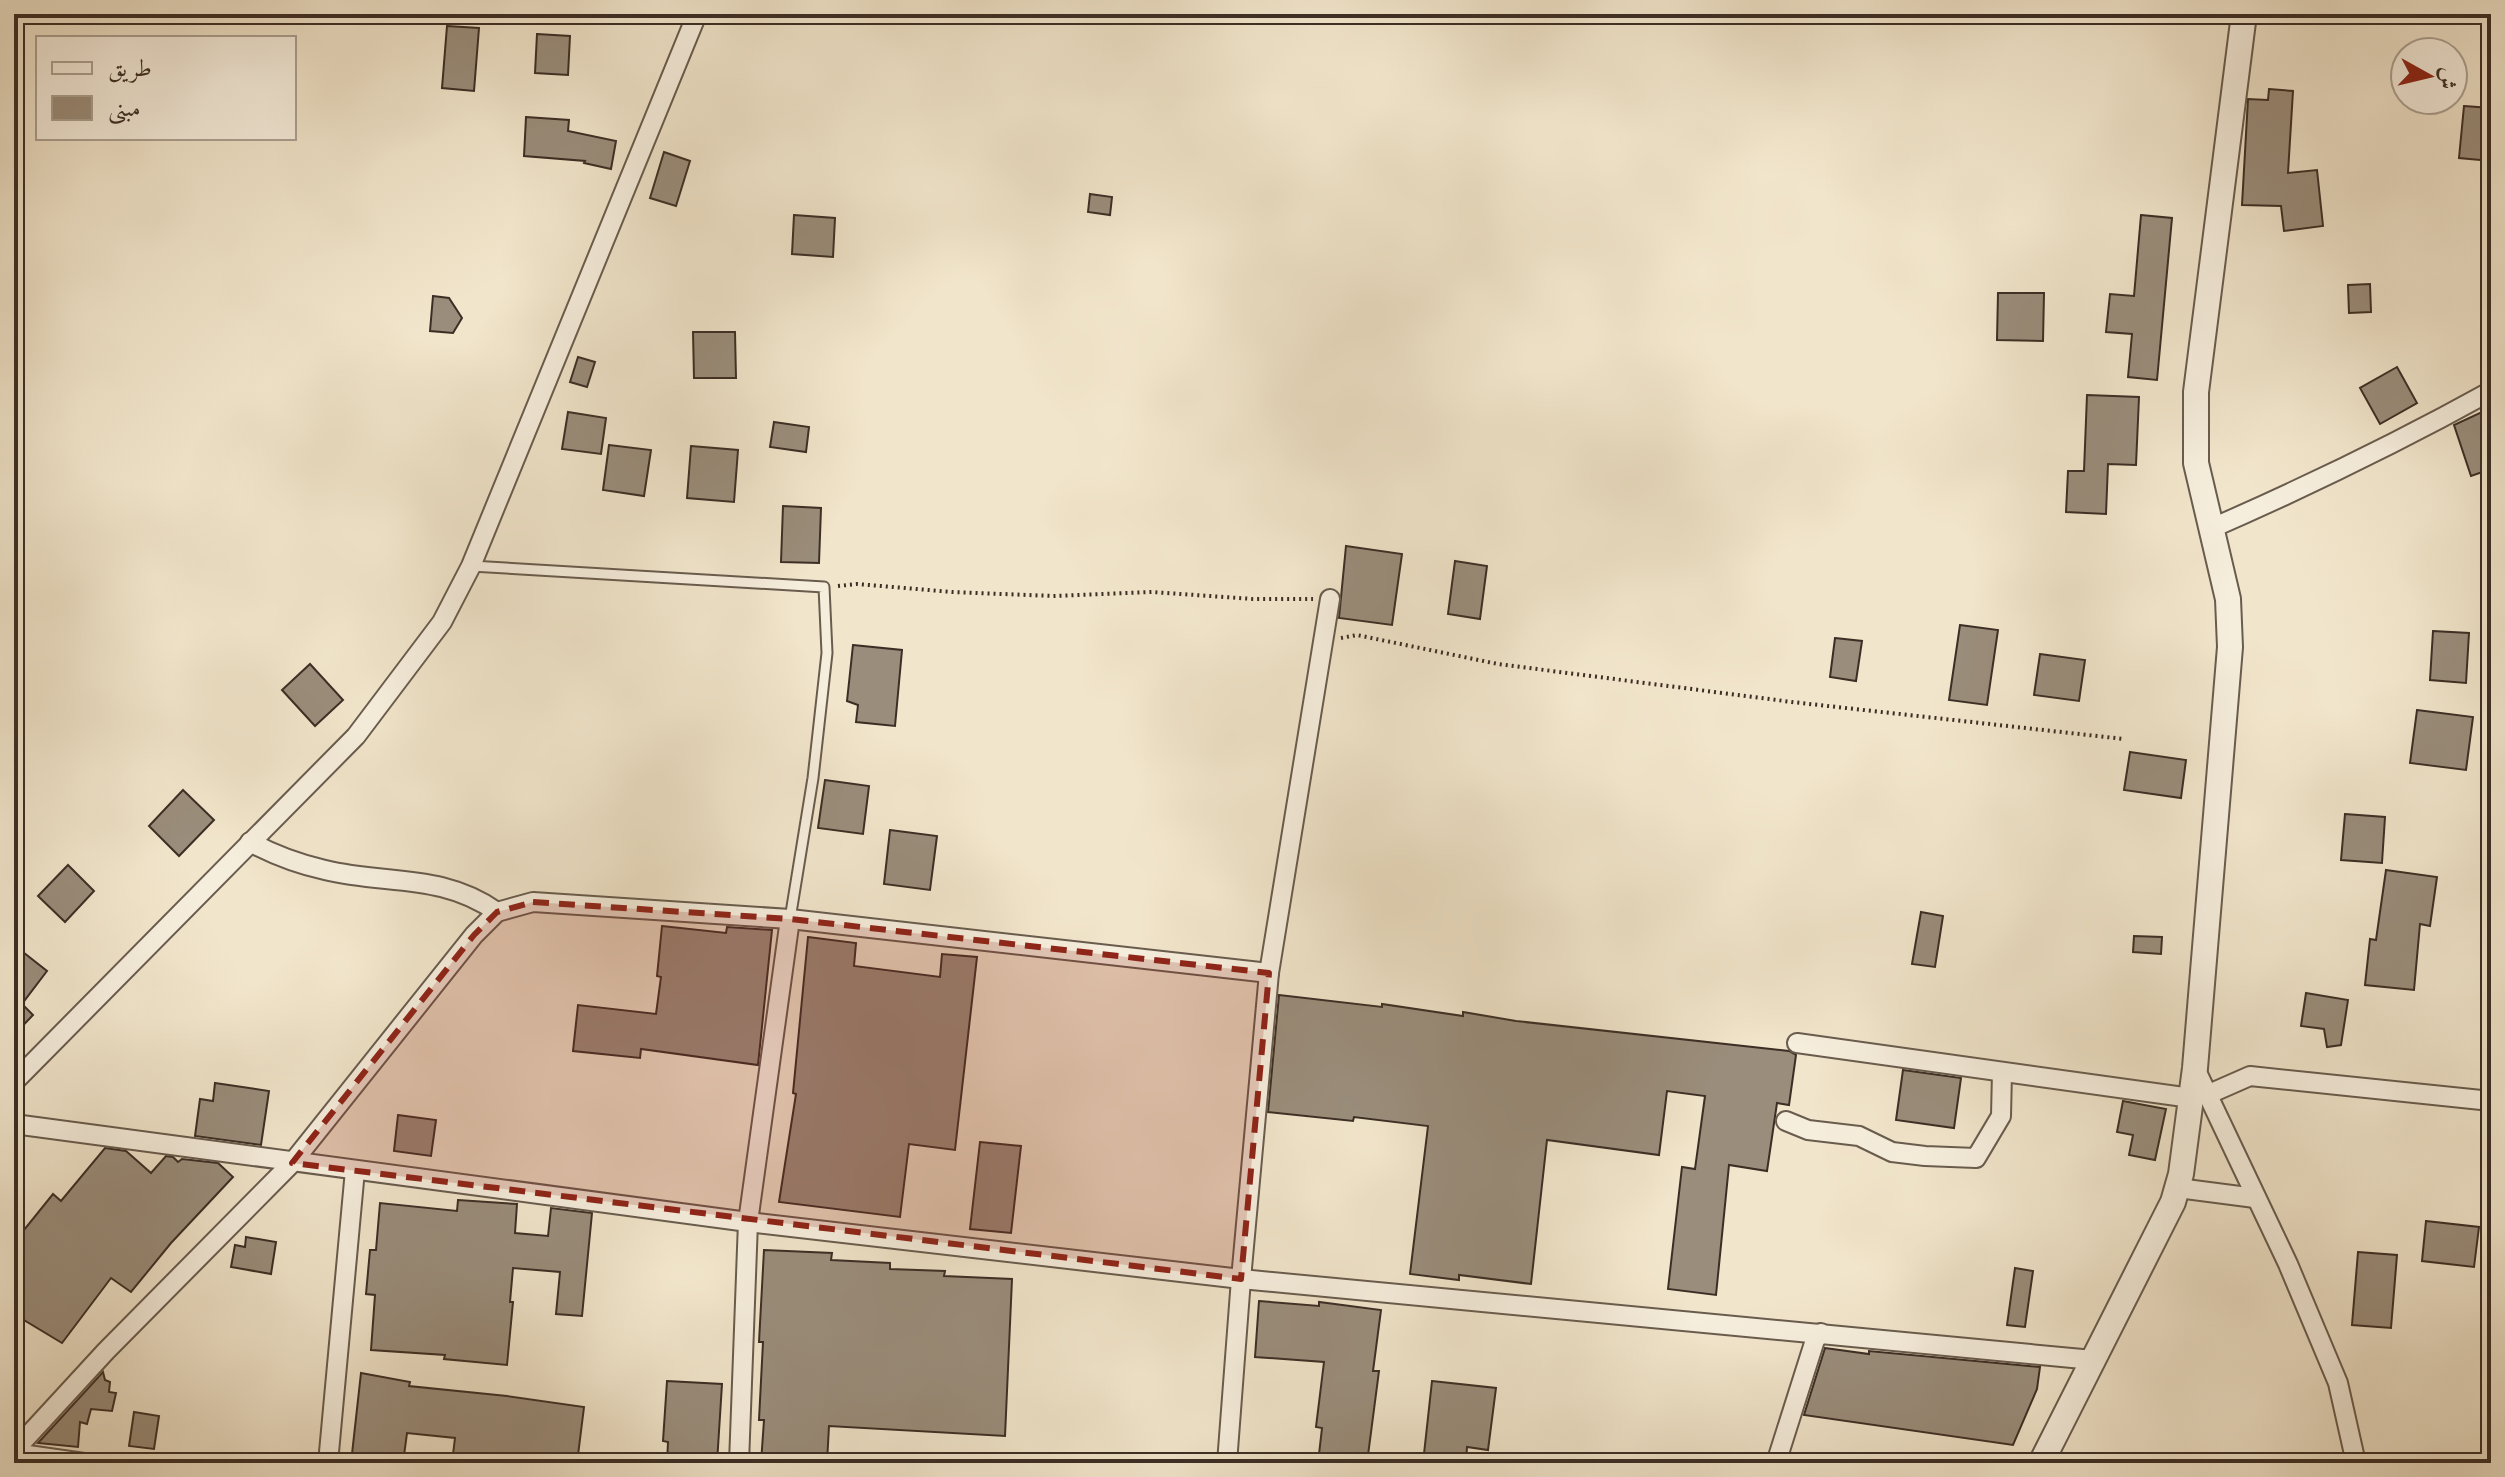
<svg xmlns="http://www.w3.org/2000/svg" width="2505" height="1477" font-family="'Libre Caslon Text',Amiri,serif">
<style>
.building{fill:#9a8d7b;stroke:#3c2e25;stroke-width:2}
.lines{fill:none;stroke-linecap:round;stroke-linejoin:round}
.service-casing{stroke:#695c4e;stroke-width:13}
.minor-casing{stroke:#695c4e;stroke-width:22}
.tertiary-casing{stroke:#695c4e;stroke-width:28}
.path{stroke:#3c2e25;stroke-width:4;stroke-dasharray:2 4;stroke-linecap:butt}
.service{stroke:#f6eedd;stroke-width:9}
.minor{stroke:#f6eedd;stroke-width:18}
.tertiary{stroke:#f6eedd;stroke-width:24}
.marked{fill:#8f2418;fill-opacity:0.2;stroke:#8f2418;stroke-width:6;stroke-dasharray:16 10;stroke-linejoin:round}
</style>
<rect width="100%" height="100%" fill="#f1e5cb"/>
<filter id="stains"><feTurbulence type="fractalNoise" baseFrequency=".0025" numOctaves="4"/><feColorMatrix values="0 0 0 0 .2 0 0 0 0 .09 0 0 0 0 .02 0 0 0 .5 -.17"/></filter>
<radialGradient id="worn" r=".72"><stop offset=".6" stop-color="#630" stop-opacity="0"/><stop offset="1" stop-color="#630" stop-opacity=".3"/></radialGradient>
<!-- building -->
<g class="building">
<path d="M 447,26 L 479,28 L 474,91 L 442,88 Z"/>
<path d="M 537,34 L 570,36 L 568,75 L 535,73 Z"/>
<path d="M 2269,89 L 2293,91 L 2288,173 L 2317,170 L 2323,226 L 2284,231 L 2281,206 L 2242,205 L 2248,99 L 2268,100 Z"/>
<path d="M 2464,106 L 2491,108 L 2491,161 L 2459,158 Z"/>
<path d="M 526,117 L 569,120 L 568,131 L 616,141 L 611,169 L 584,163 L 585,161 L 524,156 Z"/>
<path d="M 664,152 L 690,161 L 676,206 L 650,198 Z"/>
<path d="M 1090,194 L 1112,197 L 1110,215 L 1088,212 Z"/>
<path d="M 794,215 L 835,218 L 833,257 L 792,254 Z"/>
<path d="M 2141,215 L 2172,218 L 2157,380 L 2128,377 L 2132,334 L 2106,332 L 2110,294 L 2134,296 Z"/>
<path d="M 2370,284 L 2371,312 L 2349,313 L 2348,285 Z"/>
<path d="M 1998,293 L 2044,293 L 2043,341 L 1997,340 Z"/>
<path d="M 433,296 L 449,298 L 462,318 L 453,333 L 430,331 Z"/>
<path d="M 693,332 L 735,332 L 736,378 L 694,378 Z"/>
<path d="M 578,357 L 595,362 L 587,387 L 570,382 Z"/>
<path d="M 2397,367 L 2417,403 L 2380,424 L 2360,388 Z"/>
<path d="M 2087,395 L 2139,397 L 2136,465 L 2108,464 L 2106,514 L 2066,512 L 2068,471 L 2084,471 Z"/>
<path d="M 2484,411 L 2491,430 L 2491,469 L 2471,476 L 2454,425 Z"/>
<path d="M 568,412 L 606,418 L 601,454 L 562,449 Z"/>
<path d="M 774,422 L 809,427 L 806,452 L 770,447 Z"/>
<path d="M 609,445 L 651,450 L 644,496 L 603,490 Z"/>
<path d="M 691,446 L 738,450 L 734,502 L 687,498 Z"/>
<path d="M 783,506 L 821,508 L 819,563 L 781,562 Z"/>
<path d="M 1346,546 L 1402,554 L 1392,625 L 1339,618 Z"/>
<path d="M 1455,561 L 1487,566 L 1480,619 L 1448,614 Z"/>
<path d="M 1960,625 L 1998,630 L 1987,705 L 1949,700 Z"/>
<path d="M 2433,631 L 2469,633 L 2466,683 L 2430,680 Z"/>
<path d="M 1835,638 L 1862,641 L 1856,681 L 1830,677 Z"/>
<path d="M 853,645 L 902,650 L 895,726 L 856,722 L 858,705 L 847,701 Z"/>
<path d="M 2040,654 L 2085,660 L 2079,701 L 2034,695 Z"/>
<path d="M 310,664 L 343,700 L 315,726 L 282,690 Z"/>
<path d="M 2417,710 L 2473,717 L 2466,770 L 2410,763 Z"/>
<path d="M 2130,752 L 2186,760 L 2181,798 L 2124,790 Z"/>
<path d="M 825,780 L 869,786 L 863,834 L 818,828 Z"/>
<path d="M 183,790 L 214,820 L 179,856 L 149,826 Z"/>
<path d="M 2345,814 L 2385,817 L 2382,863 L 2341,860 Z"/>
<path d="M 890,830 L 937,836 L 930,890 L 884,884 Z"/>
<path d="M 68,865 L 94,891 L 65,922 L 38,896 Z"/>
<path d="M 2386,870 L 2437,877 L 2430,926 L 2420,924 L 2414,990 L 2365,985 L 2370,939 L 2376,940 Z"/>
<path d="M 1921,912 L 1943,916 L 1935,967 L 1912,964 Z"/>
<path d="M 662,926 L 726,933 L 727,927 L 772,930 L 758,1065 L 641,1049 L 640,1058 L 573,1051 L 578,1005 L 656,1014 L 661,977 L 657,976 Z"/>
<path d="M 2134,936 L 2162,937 L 2161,954 L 2133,952 Z"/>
<path d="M 808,937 L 856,943 L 854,966 L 940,977 L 942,954 L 977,957 L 955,1150 L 909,1144 L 900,1217 L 779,1202 L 796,1094 L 793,1093 Z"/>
<path d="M 14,945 L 47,971 L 22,1004 L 33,1015 L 14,1035 Z"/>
<path d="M 2306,993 L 2348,1000 L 2341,1045 L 2327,1047 L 2324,1029 L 2301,1026 Z"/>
<path d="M 1279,995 L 1382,1007 L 1382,1004 L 1463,1016 L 1463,1012 L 1516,1021 L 1789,1051 L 1796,1055 L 1789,1105 L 1777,1103 L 1767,1171 L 1729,1165 L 1716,1295 L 1668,1289 L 1682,1167 L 1695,1169 L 1705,1096 L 1667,1091 L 1659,1155 L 1547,1140 L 1531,1284 L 1459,1275 L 1459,1280 L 1410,1274 L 1428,1126 L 1354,1117 L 1353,1121 L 1268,1112 Z"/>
<path d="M 1903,1070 L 1961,1078 L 1954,1128 L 1896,1120 Z"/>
<path d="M 215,1083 L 269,1091 L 261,1145 L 195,1136 L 200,1099 L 213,1101 Z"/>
<path d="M 2123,1101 L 2166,1109 L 2155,1160 L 2129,1155 L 2133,1135 L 2117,1132 Z"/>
<path d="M 398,1115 L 436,1120 L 431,1156 L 394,1151 Z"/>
<path d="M 980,1142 L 1021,1146 L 1011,1233 L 970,1229 Z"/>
<path d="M 105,1148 L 126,1151 L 151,1173 L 166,1156 L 173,1157 L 178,1162 L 182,1159 L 218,1163 L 233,1177 L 171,1243 L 131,1292 L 111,1278 L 62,1343 L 14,1314 L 23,1267 L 14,1259 L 14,1232 L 20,1235 L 53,1194 L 61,1201 Z"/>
<path d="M 458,1200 L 517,1204 L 515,1233 L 548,1236 L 551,1208 L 592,1213 L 582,1316 L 556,1314 L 560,1272 L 513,1268 L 510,1302 L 513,1302 L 507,1365 L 444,1359 L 445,1355 L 371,1350 L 375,1295 L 366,1294 L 370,1250 L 376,1250 L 380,1203 L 457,1211 Z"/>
<path d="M 2426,1221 L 2479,1227 L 2474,1267 L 2422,1261 Z"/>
<path d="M 246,1237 L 276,1242 L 271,1274 L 231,1267 L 235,1245 L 245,1247 Z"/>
<path d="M 764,1250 L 832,1253 L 831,1260 L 890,1263 L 890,1269 L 945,1271 L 944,1276 L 1012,1279 L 1005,1436 L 829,1426 L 827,1463 L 761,1463 L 764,1420 L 759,1420 L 763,1342 L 759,1342 Z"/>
<path d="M 2358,1252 L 2397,1255 L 2391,1328 L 2352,1325 Z"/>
<path d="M 2015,1268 L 2033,1271 L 2025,1327 L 2007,1325 Z"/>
<path d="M 1259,1301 L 1319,1306 L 1319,1302 L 1381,1310 L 1373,1371 L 1379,1371 L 1367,1463 L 1318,1463 L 1322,1428 L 1316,1427 L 1324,1362 L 1255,1357 Z"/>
<path d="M 1825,1348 L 1869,1354 L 1869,1351 L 2040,1367 L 2037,1389 L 2013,1445 L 1804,1415 Z"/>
<path d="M 103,1372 L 105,1380 L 110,1382 L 109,1392 L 116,1393 L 112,1411 L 91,1409 L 87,1424 L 80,1422 L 78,1447 L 38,1443 Z"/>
<path d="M 361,1373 L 410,1382 L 409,1386 L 507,1396 L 584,1407 L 577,1463 L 452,1463 L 455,1438 L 407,1433 L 403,1463 L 351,1463 Z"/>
<path d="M 667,1381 L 722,1384 L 717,1463 L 667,1463 L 668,1442 L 663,1441 Z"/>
<path d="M 1432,1381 L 1496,1388 L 1488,1450 L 1467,1447 L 1466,1463 L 1423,1463 Z"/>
<path d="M 134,1412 L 159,1416 L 154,1449 L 129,1446 Z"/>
</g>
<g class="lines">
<!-- service casing -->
<g class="service-casing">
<path id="service" d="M 471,566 L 824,587 L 827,653 L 813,778 L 790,919"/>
</g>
<!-- minor casing -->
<g class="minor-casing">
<g id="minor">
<path d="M 2210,529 C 2306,487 2399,442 2491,391"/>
<path d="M 250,842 C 274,855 298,864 325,870 C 386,885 442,873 497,912"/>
<path d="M 1797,1043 L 2191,1098"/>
<path d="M 2195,1068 L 2288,1264 L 2338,1383 L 2356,1463"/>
<path d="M 14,1082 L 356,736 L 442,622 L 471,566 L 697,14"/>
<path d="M 2209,1094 L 2250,1076 L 2491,1101"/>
<path d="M 1786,1121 L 1808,1130 L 1859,1136 L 1892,1152 L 1925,1156 L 1976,1158 L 2001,1116 L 2002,1072"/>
<path d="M 14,1124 L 748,1222 L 1241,1279 L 2093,1360"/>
<path d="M 2178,1188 L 2255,1198"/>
<path d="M 14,1451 L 106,1351 L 292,1163 L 474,935 L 497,912 L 533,902 L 790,919 L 1269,973"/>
<path d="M 14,1453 L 84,1463"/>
<path d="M 328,1463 L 355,1170"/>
<path d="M 739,1463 L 748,1222 L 790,919"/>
<path d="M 1227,1463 L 1241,1279 L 1269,973 L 1330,599"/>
<path d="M 1776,1463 L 1815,1340 L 1821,1333"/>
</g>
</g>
<!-- tertiary casing -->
<g class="tertiary-casing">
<path id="tertiary" d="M 2041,1463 L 2173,1202 L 2181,1174 L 2195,1068 L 2230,647 L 2228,599 L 2196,463 L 2196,392 L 2244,14"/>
</g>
<!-- path -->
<g class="path">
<path d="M 838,586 L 857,584 L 952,592 L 1053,596 L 1152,592 L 1253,599 L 1313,599"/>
<path d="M 1341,638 L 1357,635 L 1498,664 L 1792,702 L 2124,739"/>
</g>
<!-- service -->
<use href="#service" class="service"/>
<!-- minor -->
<use href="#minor" class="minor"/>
<!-- tertiary -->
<use href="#tertiary" class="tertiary"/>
</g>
<!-- marked area -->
<path class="marked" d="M 533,902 L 790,919 L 1269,973 L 1241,1279 L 292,1163 L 474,935 L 497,912 Z"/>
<!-- margin -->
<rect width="2505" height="1477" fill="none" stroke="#f1e5cb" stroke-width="48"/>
<rect x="16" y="16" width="2473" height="1445" fill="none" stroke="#3c2e25" stroke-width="4"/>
<rect x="24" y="24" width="2457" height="1429" fill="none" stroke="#3c2e25" stroke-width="2"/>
<!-- legend -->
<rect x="36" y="36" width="260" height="104" fill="#f6eedd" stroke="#aca193" stroke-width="2"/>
<rect x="52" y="62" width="40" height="12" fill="#f6eedd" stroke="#aca193" stroke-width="2"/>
<text x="108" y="76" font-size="24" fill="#3c2e25">طريق</text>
<rect x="52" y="96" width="40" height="24" fill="#9a8d7b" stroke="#aca193" stroke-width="2"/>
<text x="108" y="116" font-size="24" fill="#3c2e25">مبنى</text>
<!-- north arrow -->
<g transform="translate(2429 76) rotate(98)"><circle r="38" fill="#f6eedd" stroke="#aca193" stroke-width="2"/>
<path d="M0-6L14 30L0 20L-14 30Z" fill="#8f2418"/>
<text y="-12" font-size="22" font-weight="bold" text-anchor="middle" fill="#3c2e25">ش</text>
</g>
<rect width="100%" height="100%" filter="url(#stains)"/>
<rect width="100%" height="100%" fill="url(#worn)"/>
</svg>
